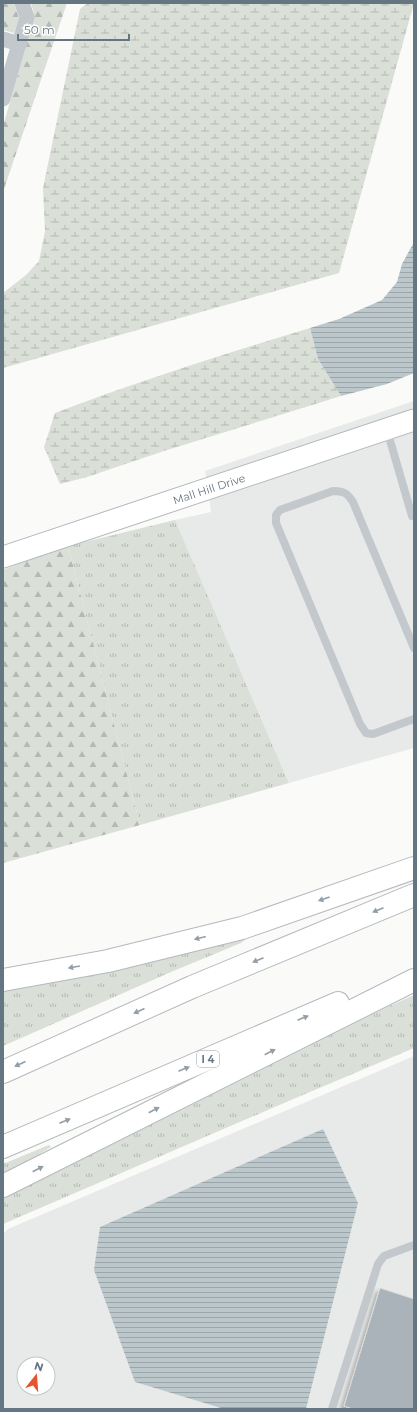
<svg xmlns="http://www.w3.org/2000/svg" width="417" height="1412" font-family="Montserrat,sans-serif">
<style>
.built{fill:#e8e9e9;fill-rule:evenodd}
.grass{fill:url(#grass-tufts)}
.forest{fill:url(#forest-firs)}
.wetland{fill:url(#wetland-marsh)}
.water{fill:url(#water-rules)}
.building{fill:#aab3b9;stroke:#dcdcda;filter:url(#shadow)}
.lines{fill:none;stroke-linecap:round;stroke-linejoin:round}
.secondary-casing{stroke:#b3babf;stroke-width:23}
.highway-casing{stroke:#b4b9bd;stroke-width:24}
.lane{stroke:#c3c8cc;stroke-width:8}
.street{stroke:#c3c8cc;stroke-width:15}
.secondary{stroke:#fff;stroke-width:21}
.highway{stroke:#fff;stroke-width:22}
.oneway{fill:#939fa8}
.labels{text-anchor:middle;stroke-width:4;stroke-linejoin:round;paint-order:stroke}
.shield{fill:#fff;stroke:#939fa8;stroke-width:1}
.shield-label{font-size:10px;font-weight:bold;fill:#657683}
.street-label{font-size:11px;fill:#657683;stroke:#fff}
</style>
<defs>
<pattern id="grass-tufts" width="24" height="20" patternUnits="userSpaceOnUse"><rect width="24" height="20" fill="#dadfd7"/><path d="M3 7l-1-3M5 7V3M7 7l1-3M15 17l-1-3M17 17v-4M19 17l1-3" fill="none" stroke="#b4b9b4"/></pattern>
<pattern id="forest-firs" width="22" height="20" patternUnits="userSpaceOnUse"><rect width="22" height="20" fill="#dadfd7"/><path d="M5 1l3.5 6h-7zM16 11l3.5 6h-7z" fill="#b4b9b4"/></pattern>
<pattern id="wetland-marsh" width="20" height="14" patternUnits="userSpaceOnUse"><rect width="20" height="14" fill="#dadfd7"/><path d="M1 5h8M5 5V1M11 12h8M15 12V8" fill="none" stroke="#b4b9b4"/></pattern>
<pattern id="water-rules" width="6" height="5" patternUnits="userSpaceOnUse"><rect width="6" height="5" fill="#bbc7cb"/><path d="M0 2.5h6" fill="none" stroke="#9ca6aa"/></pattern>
<filter id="shadow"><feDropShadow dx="-3.5" dy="3.5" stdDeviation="2" flood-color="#0004"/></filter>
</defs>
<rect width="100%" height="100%" fill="#fafaf8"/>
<!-- built -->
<g class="built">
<path d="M 414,401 L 414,411 L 207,481 L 205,471 Z"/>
<path d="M 414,429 L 414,748 L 289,783 L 175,520 L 211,512 L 209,497 Z"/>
<path d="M 414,1056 L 414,1409 L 306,1409 L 358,1203 L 135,1382 L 224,1409 L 3,1409 L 3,1234 L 8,1229 ZM 24,1364 L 48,1364 L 48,1388 L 24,1388 Z"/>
</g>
<!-- grass -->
<g class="grass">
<path d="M 175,520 L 289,783 L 140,825 L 68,546 Z"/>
<path d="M 243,934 L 246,939 L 241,943 L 171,972 L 3,1046 L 3,985 Z"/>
<path d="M 414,995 L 414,1048 L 291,1100 L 3,1224 L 3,1191 L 242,1073 Z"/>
<path d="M 49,1145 L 51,1147 L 3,1176 L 3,1164 Z"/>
</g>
<!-- forest -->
<g class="forest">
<path d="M 3,3 L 14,3 L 19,18 L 14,33 L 3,30 Z"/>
<path d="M 31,3 L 67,3 L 3,192 L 3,126 L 34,19 L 34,13 Z"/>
<path d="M 68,546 L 140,825 L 3,863 L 3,570 L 57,549 Z"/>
</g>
<!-- wetland -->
<g class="wetland">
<path d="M 88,3 L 414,3 L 339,273 L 3,368 L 3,293 L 26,275 L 39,261 L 45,231 L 43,188 L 80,9 Z"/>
<path d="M 310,328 L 318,359 L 341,396 L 164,451 L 87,477 L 60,484 L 44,447 L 55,413 C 139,381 224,354 310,328 Z"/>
</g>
<!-- water -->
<g class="water">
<path d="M 414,242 L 414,373 L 387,384 L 341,396 L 318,359 L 310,328 L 339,319 L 382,300 L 397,282 L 402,264 Z"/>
<path d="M 323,1129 L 358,1203 L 306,1409 L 224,1409 L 135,1382 L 94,1270 L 100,1227 Z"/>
</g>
<!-- building -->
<path class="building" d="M 380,1288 L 414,1299 L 414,1409 L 353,1409 L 344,1406 Z"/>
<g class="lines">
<!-- secondary casing -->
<g class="secondary-casing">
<path id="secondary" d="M 3,557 L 414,420"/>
</g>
<!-- highway casing -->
<g class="highway-casing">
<g id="highway">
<path d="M 3,980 L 108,961 L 242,928 L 414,868"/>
<path d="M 3,1072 L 192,987 L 414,895"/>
<path d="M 3,1147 L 338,1003"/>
<path d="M 3,1186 L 414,980"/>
</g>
</g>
<!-- lane -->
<g class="lane">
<path d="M 387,430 L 412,516 L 414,515"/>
<path d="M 414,648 L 353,502 C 347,493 344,491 333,491 L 280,510 L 276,515 L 276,523 L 360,724 L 366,733 L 373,734 L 414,719"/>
<path d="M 332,1409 L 378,1264 L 384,1256 L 414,1245"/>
</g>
<!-- street -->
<g class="street">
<path d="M 3,39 L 19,44 L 3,99"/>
<path d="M 19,44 L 27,17 L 22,3"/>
</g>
<!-- secondary -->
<use href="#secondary" class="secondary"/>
<!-- highway -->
<use href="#highway" class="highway"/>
</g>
<!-- one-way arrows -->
<defs><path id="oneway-solid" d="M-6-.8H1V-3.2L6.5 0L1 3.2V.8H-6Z"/></defs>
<g class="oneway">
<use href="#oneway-solid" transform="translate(324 899) rotate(161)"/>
<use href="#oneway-solid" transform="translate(378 910) rotate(157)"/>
<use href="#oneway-solid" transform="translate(200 938) rotate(166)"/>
<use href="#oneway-solid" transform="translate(258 960) rotate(157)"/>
<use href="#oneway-solid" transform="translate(74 967) rotate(170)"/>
<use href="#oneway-solid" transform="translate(139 1011) rotate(156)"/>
<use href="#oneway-solid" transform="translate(303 1018) rotate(-23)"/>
<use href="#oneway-solid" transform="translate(270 1052) rotate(-27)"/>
<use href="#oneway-solid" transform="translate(20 1064) rotate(156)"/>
<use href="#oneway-solid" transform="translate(184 1069) rotate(-23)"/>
<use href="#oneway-solid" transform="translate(154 1110) rotate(-27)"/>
<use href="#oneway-solid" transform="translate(65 1121) rotate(-23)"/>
<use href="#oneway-solid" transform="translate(38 1169) rotate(-27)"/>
</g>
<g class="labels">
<!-- shield labels -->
<rect class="shield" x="197" y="1051" width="22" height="16" rx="3"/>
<g class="shield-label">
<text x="208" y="1063">I 4</text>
</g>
<!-- street labels -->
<g class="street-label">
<text transform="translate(209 489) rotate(-18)" y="4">Mall Hill Drive</text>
</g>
</g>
<!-- border -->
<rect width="417" height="1412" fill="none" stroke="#657683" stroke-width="8"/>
<!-- north arrow -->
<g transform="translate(36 1376) rotate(17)"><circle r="19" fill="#ffffff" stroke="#c1c8cd"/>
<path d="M0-3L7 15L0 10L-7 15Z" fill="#e4572e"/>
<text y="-6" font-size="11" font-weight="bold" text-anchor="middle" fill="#657683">N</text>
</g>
<!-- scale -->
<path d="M18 34v6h111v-6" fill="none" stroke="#657683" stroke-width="2"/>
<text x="24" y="34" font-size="12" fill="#657683" stroke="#ffffff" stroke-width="3" paint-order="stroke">50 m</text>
</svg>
